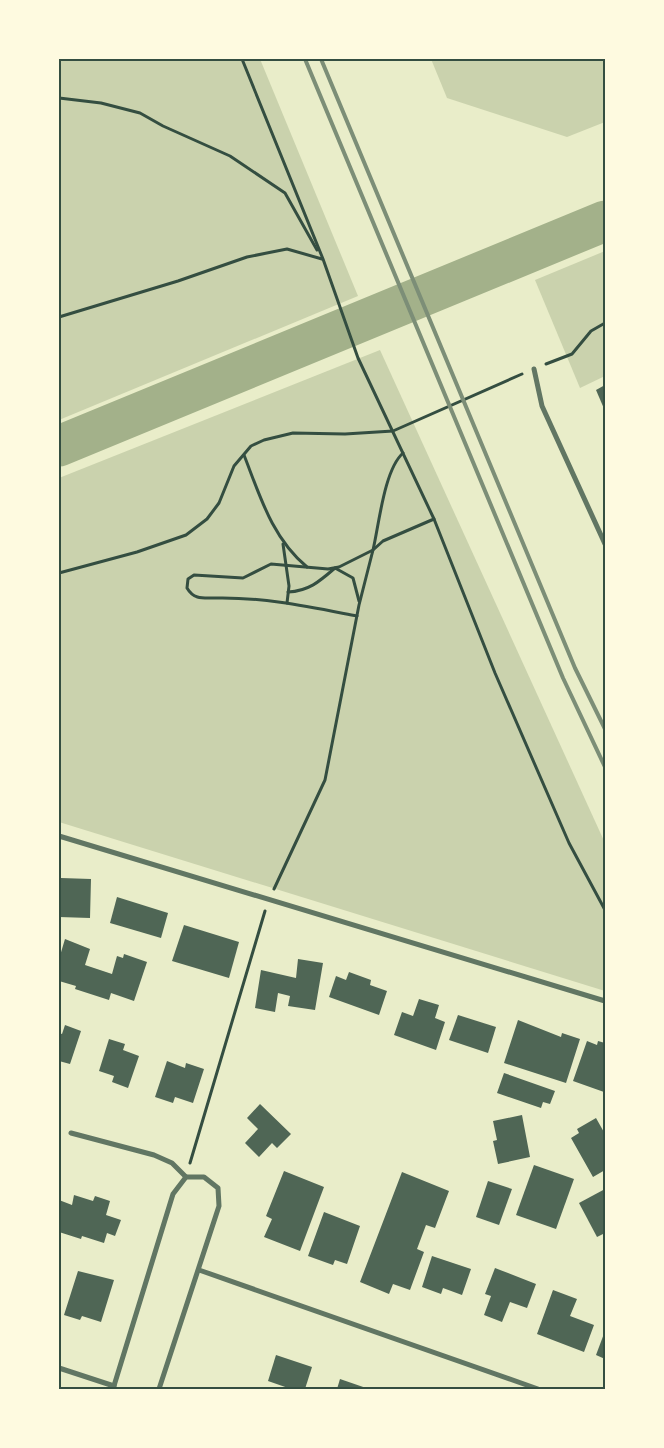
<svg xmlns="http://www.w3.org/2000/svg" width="664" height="1448" font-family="Signika,sans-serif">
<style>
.green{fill:#cad2ad}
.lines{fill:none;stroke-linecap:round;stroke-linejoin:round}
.river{stroke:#a3b18a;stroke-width:41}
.building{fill:#4f6655}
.path{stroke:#344e41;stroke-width:3}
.minor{stroke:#617663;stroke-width:5}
.rail{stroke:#7c8e77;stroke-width:4}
.neatline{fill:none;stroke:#344e41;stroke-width:2}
</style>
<rect width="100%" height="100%" fill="#e9edc9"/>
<!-- green -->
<g class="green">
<path d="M 59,59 L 260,59 L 358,296 L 59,420 Z"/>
<path d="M 431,59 L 605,59 L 605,122 L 567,137 L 447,98 Z"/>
<path d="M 605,251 L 605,376 L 580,388 L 535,280 Z"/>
<path d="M 380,350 L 605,843 L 605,991 L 59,822 L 59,478 Z"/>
</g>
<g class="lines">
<!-- river -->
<path class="river" d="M 59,446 L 605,221"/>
</g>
<!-- building -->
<g class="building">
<path d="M 605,385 L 605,411 L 596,390 Z"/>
<path d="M 61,878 L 91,879 L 90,918 L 59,917 L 59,885 L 61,885 Z"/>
<path d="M 117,897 L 168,913 L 161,938 L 110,923 Z"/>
<path d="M 184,925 L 239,942 L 229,978 L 172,961 Z"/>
<path d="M 65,939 L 90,949 L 85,965 L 112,974 L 117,956 L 123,958 L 124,954 L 147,962 L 134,1001 L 111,993 L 109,1000 L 75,989 L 76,986 L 59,981 L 59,959 Z"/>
<path d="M 298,959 L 323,963 L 315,1010 L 288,1006 L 290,996 L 278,993 L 275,1012 L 255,1008 L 261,970 L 296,978 Z"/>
<path d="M 349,972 L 371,980 L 370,985 L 387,991 L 379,1015 L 329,997 L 336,976 L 346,980 Z"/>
<path d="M 419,999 L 439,1005 L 435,1018 L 445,1022 L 436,1050 L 394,1035 L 402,1012 L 413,1016 Z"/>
<path d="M 458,1015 L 496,1027 L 488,1053 L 449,1040 Z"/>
<path d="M 518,1020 L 561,1037 L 562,1033 L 580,1039 L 566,1083 L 504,1063 Z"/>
<path d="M 65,1025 L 81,1031 L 70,1064 L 59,1061 L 59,1033 L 62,1034 Z"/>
<path d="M 109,1039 L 125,1044 L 123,1050 L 139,1056 L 128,1088 L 112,1082 L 114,1076 L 99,1071 Z"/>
<path d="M 587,1041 L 597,1045 L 598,1041 L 605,1043 L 604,1092 L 573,1081 Z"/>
<path d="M 167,1061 L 185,1068 L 186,1063 L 204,1069 L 193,1103 L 175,1097 L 173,1103 L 155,1097 Z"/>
<path d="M 504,1073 L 555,1091 L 550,1104 L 543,1102 L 541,1108 L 497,1093 Z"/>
<path d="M 260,1104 L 291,1134 L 277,1148 L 272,1143 L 259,1157 L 245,1143 L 258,1129 L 247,1118 Z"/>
<path d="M 522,1115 L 530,1157 L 498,1164 L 493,1141 L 497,1140 L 493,1121 Z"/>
<path d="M 596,1118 L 605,1134 L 605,1170 L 593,1177 L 571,1138 L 579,1133 L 577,1129 Z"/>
<path d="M 534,1165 L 574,1179 L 556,1229 L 516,1215 Z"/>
<path d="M 284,1171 L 324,1187 L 300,1251 L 264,1237 L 272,1219 L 266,1216 Z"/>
<path d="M 402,1172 L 449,1191 L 435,1228 L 426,1225 L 417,1249 L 424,1252 L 410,1290 L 393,1284 L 389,1294 L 360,1282 Z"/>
<path d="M 488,1181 L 512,1189 L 499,1225 L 476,1217 Z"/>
<path d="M 605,1189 L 605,1233 L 597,1237 L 579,1203 Z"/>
<path d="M 74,1195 L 93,1201 L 95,1196 L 110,1201 L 106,1215 L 121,1220 L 115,1236 L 107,1233 L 104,1243 L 82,1236 L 81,1239 L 59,1232 L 61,1223 L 59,1223 L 59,1200 L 72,1205 Z"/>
<path d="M 324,1212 L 360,1226 L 347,1264 L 335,1260 L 333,1265 L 308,1256 Z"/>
<path d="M 432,1256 L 471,1269 L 462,1295 L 443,1288 L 441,1294 L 422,1287 Z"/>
<path d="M 495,1268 L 536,1284 L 527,1308 L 510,1302 L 502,1322 L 484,1315 L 491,1296 L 485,1294 Z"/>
<path d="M 78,1271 L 114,1280 L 101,1322 L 82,1316 L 80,1320 L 64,1315 Z"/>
<path d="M 553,1290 L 577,1299 L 570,1316 L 594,1325 L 584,1352 L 537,1334 Z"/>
<path d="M 605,1331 L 605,1359 L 596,1355 Z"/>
<path d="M 276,1355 L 312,1367 L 305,1389 L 291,1389 L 268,1381 Z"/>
<path d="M 340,1379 L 369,1389 L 337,1389 Z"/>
</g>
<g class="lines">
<!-- path -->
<g class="path">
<path d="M 242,59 L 323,259 L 358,358 L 434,519 L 495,673 L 569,843 L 605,910"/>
<path d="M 59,98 L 101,103 L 140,113 L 163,126 L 230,156 L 285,193 L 317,250"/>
<path d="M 59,317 L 178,281 L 247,257 L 287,249 L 322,259"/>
<path d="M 546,364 L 572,354 L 591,331 L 605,323"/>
<path d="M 244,455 C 260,496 272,538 307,567"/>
<path d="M 283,544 L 289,586 L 287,603"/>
<path d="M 59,573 L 137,552 L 186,535 L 207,519 L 219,503 L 234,466 L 251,446 L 264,440 L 293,433 L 345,434 L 393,431 L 522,374"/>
<path d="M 288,592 C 309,591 320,581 335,568 L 353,578 L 359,601"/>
<path d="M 357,616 C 310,607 264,597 216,598 C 203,598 194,600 187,588 L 188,579 L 194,575 L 243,578 L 271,564 L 328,569 L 339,567 L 373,550 C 379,525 384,470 403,453"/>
<path d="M 274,889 L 325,780 L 359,605 L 373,550 L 383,541 L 434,519"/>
<path d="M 190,1163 L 265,911"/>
</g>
<!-- minor -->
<g class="minor">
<path d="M 534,369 L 542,406 L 605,544"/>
<path d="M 59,836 L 605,1001"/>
<path d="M 71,1133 L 154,1155 L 172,1163 L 186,1177"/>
<path d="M 199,1270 L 538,1389"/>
<path d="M 59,1368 L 114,1386"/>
<path d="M 113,1389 L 173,1194 L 186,1177 L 204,1177 L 218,1188 L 219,1206 L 159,1389"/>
</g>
<!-- rail -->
<g class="rail">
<path d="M 305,59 L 563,678 L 605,767"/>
<path d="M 321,59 L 575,668 L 605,729"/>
</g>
</g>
<!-- border -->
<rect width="664" height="1448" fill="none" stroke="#fefae0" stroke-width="120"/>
<rect x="60" y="60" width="544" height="1328" class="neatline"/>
</svg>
